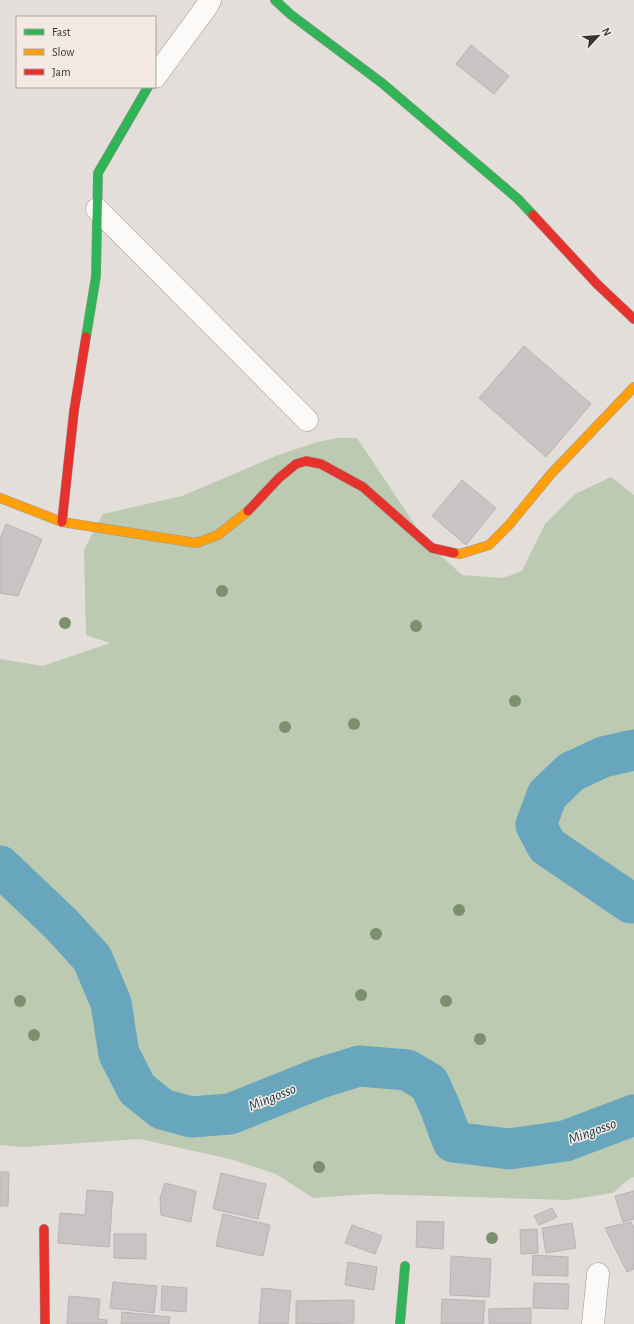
<svg xmlns="http://www.w3.org/2000/svg" width="634" height="1324" font-family="'Alegreya Sans',sans-serif">
<style>
.green{fill:#bccab2}
.lines{fill:none;stroke-linecap:round;stroke-linejoin:round}
.river{stroke:#67a6bd;stroke-width:41}
.building{fill:#c8c4c5;stroke:#b7b4b4}
.street-casing{stroke:#9c9895;stroke-width:23}
.fast-casing{stroke:#9c9895;stroke-width:10}
.slow-casing{stroke:#9c9895;stroke-width:10}
.jam-casing{stroke:#9c9895;stroke-width:10}
.street{stroke:#fbfaf9;stroke-width:22}
.fast{stroke:#30b455;stroke-width:9}
.slow{stroke:#ff9f0a;stroke-width:9}
.jam{stroke:#e5322d;stroke-width:9}
.tree{fill:#7b906c}
.labels{text-anchor:middle;stroke-width:3;stroke-linejoin:round;paint-order:stroke}
.water-label{font-size:15px;font-style:italic;fill:#123b4a;stroke:#f5eae3}
</style>
<rect width="100%" height="100%" fill="#e4deda"/>
<!-- green -->
<path class="green" d="M 337,438 L 357,438 L 427,543 L 462,575 L 503,578 L 522,571 L 545,524 L 575,494 L 611,477 L 634,495 L 634,1177 L 629,1179 L 613,1193 L 568,1200 L 370,1194 L 313,1198 L 276,1174 L 230,1159 L 140,1139 L 22,1147 L 0,1145 L 0,659 L 43,666 L 110,643 L 86,635 L 84,550 L 103,514 L 182,496 L 278,455 L 317,442 Z"/>
<g class="lines">
<!-- river -->
<g class="river">
<path d="M 634,750 L 603,757 L 571,772 L 547,795 L 536,825 L 547,846 L 631,903 L 634,903"/>
<path d="M 0,866 L 61,924 L 92,958 L 111,1003 L 119,1054 L 137,1089 L 162,1109 L 191,1117 L 230,1114 L 320,1078 L 359,1066 L 407,1070 L 429,1083 L 440,1107 L 453,1142 L 509,1149 L 565,1141 L 634,1115"/>
</g>
</g>
<!-- building -->
<g class="building">
<path d="M 471,45 L 509,76 L 494,94 L 456,64 Z"/>
<path d="M 524,346 L 591,404 L 546,457 L 479,398 Z"/>
<path d="M 462,480 L 496,508 L 466,545 L 432,516 Z"/>
<path d="M 6,524 L 42,539 L 18,596 L 0,593 L 0,539 Z"/>
<path d="M 0,1172 L 9,1172 L 8,1206 L 0,1206 Z"/>
<path d="M 221,1173 L 266,1184 L 258,1219 L 213,1209 Z"/>
<path d="M 165,1183 L 196,1191 L 191,1222 L 161,1215 L 160,1198 Z"/>
<path d="M 87,1190 L 113,1192 L 109,1247 L 58,1243 L 60,1213 L 85,1215 Z"/>
<path d="M 634,1191 L 634,1219 L 623,1222 L 615,1196 Z"/>
<path d="M 552,1208 L 557,1217 L 539,1225 L 534,1216 Z"/>
<path d="M 223,1214 L 270,1225 L 263,1256 L 216,1246 Z"/>
<path d="M 417,1221 L 444,1222 L 443,1249 L 416,1247 Z"/>
<path d="M 631,1222 L 634,1228 L 634,1269 L 627,1272 L 605,1228 Z"/>
<path d="M 572,1223 L 576,1248 L 546,1253 L 542,1228 Z"/>
<path d="M 352,1225 L 382,1236 L 375,1254 L 345,1243 Z"/>
<path d="M 537,1229 L 538,1253 L 521,1254 L 520,1230 Z"/>
<path d="M 114,1234 L 146,1234 L 146,1259 L 114,1258 Z"/>
<path d="M 533,1255 L 568,1257 L 568,1276 L 532,1275 Z"/>
<path d="M 451,1256 L 491,1259 L 489,1297 L 450,1295 Z"/>
<path d="M 348,1262 L 377,1267 L 374,1290 L 345,1285 Z"/>
<path d="M 113,1282 L 157,1286 L 154,1313 L 110,1308 Z"/>
<path d="M 534,1283 L 569,1284 L 568,1309 L 533,1308 Z"/>
<path d="M 162,1286 L 187,1288 L 186,1312 L 161,1310 Z"/>
<path d="M 262,1288 L 291,1291 L 288,1324 L 259,1324 Z"/>
<path d="M 69,1296 L 100,1299 L 98,1319 L 107,1320 L 107,1324 L 67,1324 Z"/>
<path d="M 442,1299 L 485,1301 L 483,1324 L 441,1324 Z"/>
<path d="M 354,1300 L 354,1323 L 296,1324 L 296,1301 Z"/>
<path d="M 531,1308 L 531,1324 L 489,1324 L 489,1309 Z"/>
<path d="M 122,1312 L 170,1317 L 169,1324 L 121,1324 Z"/>
</g>
<g class="lines">
<!-- street casing -->
<g class="street-casing">
<g id="street">
<path d="M 155,77 L 207,6 L 210,0"/>
<path d="M 97,209 L 307,420"/>
<path d="M 593,1324 L 598,1274"/>
</g>
</g>
<!-- fast casing -->
<g class="fast-casing">
<g id="fast">
<path d="M 275,0 L 290,14 L 382,83 L 518,199 L 533,215"/>
<path d="M 86,337 L 96,276 L 98,173 L 148,87"/>
<path d="M 400,1324 L 405,1266"/>
</g>
</g>
<!-- slow casing -->
<g class="slow-casing">
<g id="slow">
<path d="M 0,498 L 62,522 L 196,543 L 218,535 L 248,511"/>
<path d="M 454,553 L 460,554 L 489,545 L 509,525 L 551,474 L 634,387"/>
</g>
</g>
<!-- jam casing -->
<g class="jam-casing">
<g id="jam">
<path d="M 533,215 L 597,284 L 634,319"/>
<path d="M 248,511 L 279,478 L 296,464 L 306,461 L 321,464 L 363,487 L 432,548 L 454,553"/>
<path d="M 62,522 L 74,411 L 86,337"/>
<path d="M 44,1229 L 45,1324"/>
</g>
</g>
<!-- street -->
<use href="#street" class="street"/>
<!-- fast -->
<use href="#fast" class="fast"/>
<!-- slow -->
<use href="#slow" class="slow"/>
<!-- jam -->
<use href="#jam" class="jam"/>
</g>
<!-- trees -->
<g class="tree">
<circle cx="222" cy="591" r="6"/>
<circle cx="65" cy="623" r="6"/>
<circle cx="416" cy="626" r="6"/>
<circle cx="515" cy="701" r="6"/>
<circle cx="354" cy="724" r="6"/>
<circle cx="285" cy="727" r="6"/>
<circle cx="459" cy="910" r="6"/>
<circle cx="376" cy="934" r="6"/>
<circle cx="361" cy="995" r="6"/>
<circle cx="20" cy="1001" r="6"/>
<circle cx="446" cy="1001" r="6"/>
<circle cx="34" cy="1035" r="6"/>
<circle cx="480" cy="1039" r="6"/>
<circle cx="319" cy="1167" r="6"/>
<circle cx="492" cy="1238" r="6"/>
</g>
<g class="labels">
<!-- water labels -->
<g class="water-label">
<text transform="translate(272 1097) rotate(-22)" y="5">Mingosso</text>
<text transform="translate(592 1131) rotate(-20)" y="5">Mingosso</text>
</g>
</g>
<!-- legend -->
<rect x="16" y="16" width="140" height="72" fill="#f5eae3" stroke="#a9a19c"/>
<rect x="24" y="29" width="20" height="6" fill="#30b455" stroke="#a9a19c"/>
<text x="52" y="36" font-size="12" fill="#383432">Fast</text>
<rect x="24" y="49" width="20" height="6" fill="#ff9f0a" stroke="#a9a19c"/>
<text x="52" y="56" font-size="12" fill="#383432">Slow</text>
<rect x="24" y="69" width="20" height="6" fill="#e5322d" stroke="#a9a19c"/>
<text x="52" y="76" font-size="12" fill="#383432">Jam</text>
<!-- north arrow -->
<g transform="translate(598 36) rotate(64)" stroke="#f5eae3" stroke-width="3" paint-order="stroke">
<path d="M0-3L7 15L0 10L-7 15Z" fill="#383432"/>
<text y="-6" font-size="11" font-weight="bold" text-anchor="middle" fill="#383432">N</text>
</g>
</svg>
